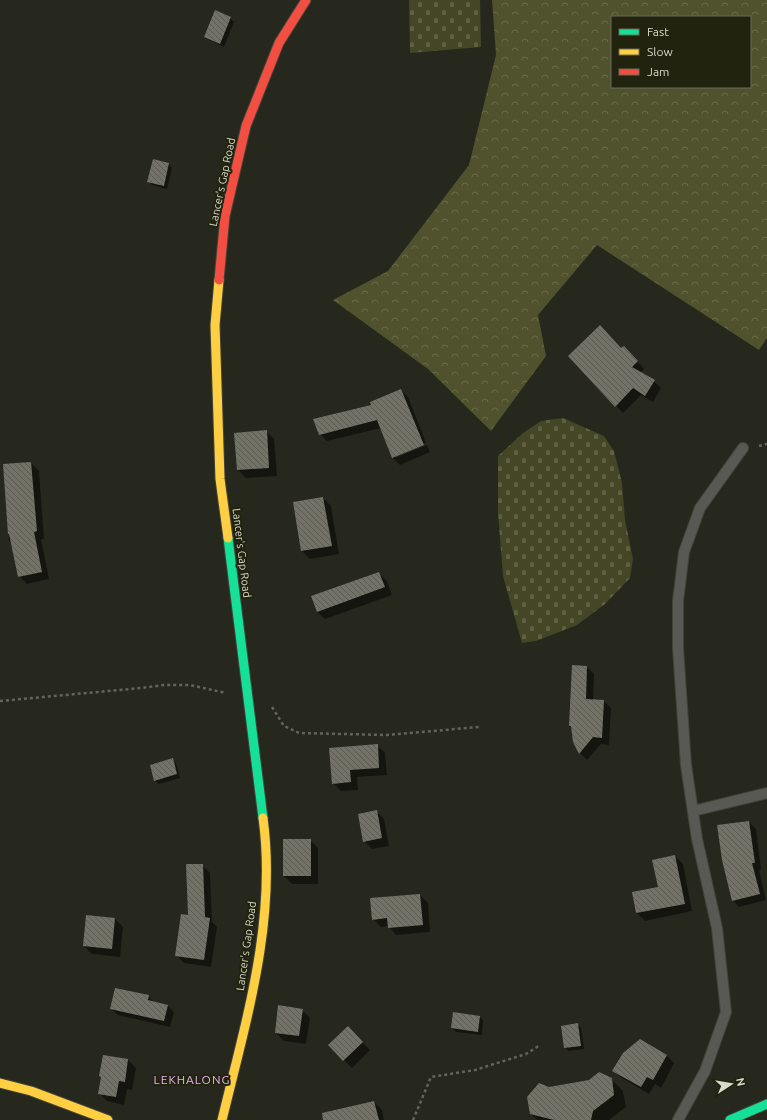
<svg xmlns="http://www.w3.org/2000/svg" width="767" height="1120" font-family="Ubuntu,sans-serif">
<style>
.forest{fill:url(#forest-crowns);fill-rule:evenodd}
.cemetery{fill:url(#cemetery-stones)}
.shadow{fill:#0007}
.building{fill:url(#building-back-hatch)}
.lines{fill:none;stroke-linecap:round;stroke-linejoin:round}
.lane-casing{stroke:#42443a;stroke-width:12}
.fast-casing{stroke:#42443a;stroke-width:11}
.slow-casing{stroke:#42443a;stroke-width:11}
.jam-casing{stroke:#42443a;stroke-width:11}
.path{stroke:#62645d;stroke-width:2.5;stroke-dasharray:3 3;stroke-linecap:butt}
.lane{stroke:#585952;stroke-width:10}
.fast{stroke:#16e098;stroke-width:9}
.slow{stroke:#ffcf43;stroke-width:9}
.jam{stroke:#f24e42;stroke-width:9}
.labels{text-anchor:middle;stroke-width:4;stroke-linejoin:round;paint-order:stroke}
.street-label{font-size:11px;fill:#d8dacc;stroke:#21230e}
.neighbourhood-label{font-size:12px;letter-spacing:1px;fill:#e9b3ee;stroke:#21230e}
</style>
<defs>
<pattern id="forest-crowns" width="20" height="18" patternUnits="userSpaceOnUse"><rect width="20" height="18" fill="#4f522c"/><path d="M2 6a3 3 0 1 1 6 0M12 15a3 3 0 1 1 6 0" fill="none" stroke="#686a49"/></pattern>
<pattern id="cemetery-stones" width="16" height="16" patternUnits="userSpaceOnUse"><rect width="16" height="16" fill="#444626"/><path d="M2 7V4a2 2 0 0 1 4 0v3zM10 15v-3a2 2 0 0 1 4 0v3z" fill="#5e6044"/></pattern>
<pattern id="building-back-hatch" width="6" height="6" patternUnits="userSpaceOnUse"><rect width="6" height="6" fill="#727366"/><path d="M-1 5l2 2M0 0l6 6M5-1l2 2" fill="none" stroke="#5c5c54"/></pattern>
</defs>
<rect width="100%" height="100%" fill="#27281d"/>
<!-- forest -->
<path class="forest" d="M 492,0 L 767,0 L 767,338 L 759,350 L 597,245 L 538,315 L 546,356 L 491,431 L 428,369 L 333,300 L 388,271 L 469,165 L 496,55 ZM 612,17 L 750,17 L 750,87 L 612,87 Z"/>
<!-- cemetery -->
<g class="cemetery">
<path d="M 409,0 L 480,0 L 481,47 L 410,53 Z"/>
<path d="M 563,418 L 604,436 L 614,451 L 622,483 L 625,520 L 633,559 L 630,578 L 605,604 L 577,625 L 536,641 L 522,643 L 503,576 L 498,512 L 498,456 L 523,433 L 541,421 Z"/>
</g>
<!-- shadow -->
<g class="shadow">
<path d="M 230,18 L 234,22 L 224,47 L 209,40 L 205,37 Z"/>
<path d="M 169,164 L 172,168 L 167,189 L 152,185 L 148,181 Z"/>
<path d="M 622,350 L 631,354 L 644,369 L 640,373 L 654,381 L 661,388 L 653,402 L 641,395 L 623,413 L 570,356 Z"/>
<path d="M 401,390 L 408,397 L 426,443 L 395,456 L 395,458 L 427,445 L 430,452 L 400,465 L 393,458 L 381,428 L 327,441 L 320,434 Z"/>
<path d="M 266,431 L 274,439 L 277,476 L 246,478 L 238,470 Z"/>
<path d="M 31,463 L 39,471 L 44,539 L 41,539 L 49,579 L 27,584 L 19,576 L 12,544 L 9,541 L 4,465 Z"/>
<path d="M 323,498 L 331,506 L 339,554 L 310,559 L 302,551 L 294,503 Z"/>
<path d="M 379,573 L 387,581 L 392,595 L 325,619 L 317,612 Z"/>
<path d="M 573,666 L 587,667 L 594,674 L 593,701 L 604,701 L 611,708 L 609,745 L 601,744 L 587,760 L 580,753 L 574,742 L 572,728 L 570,726 Z"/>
<path d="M 377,745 L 385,753 L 387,775 L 357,777 L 358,790 L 341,791 L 333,783 Z"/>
<path d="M 172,759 L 176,763 L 180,778 L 159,784 L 155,781 Z"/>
<path d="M 376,811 L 384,819 L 389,846 L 372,849 L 364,841 Z"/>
<path d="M 749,822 L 756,829 L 761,869 L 759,870 L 766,900 L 739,907 L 733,900 Z"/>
<path d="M 310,840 L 318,848 L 318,884 L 292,884 L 284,876 Z"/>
<path d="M 675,856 L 683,864 L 692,911 L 645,921 L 637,913 L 659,888 Z"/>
<path d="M 202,865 L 210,873 L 212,922 L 217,927 L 211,967 L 184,963 L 176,955 L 189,916 Z"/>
<path d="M 420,895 L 428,903 L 430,932 L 396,935 L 389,926 L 381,927 L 373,919 Z"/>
<path d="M 87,916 L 115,919 L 123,927 L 120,957 L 92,954 L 84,946 Z"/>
<path d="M 148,996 L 154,1002 L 167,1005 L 174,1012 L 170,1027 L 118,1015 L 111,1009 Z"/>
<path d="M 302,1010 L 310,1018 L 306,1044 L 284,1041 L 276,1033 Z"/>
<path d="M 480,1017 L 483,1020 L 482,1035 L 456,1032 L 452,1028 Z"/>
<path d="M 577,1024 L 581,1028 L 584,1049 L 569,1051 L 565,1048 Z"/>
<path d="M 356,1035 L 370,1050 L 352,1068 L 344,1060 Z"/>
<path d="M 667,1056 L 674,1063 L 661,1088 L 655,1084 L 649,1094 L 622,1078 L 614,1071 Z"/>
<path d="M 128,1060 L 136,1068 L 132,1090 L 127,1089 L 124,1105 L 107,1101 L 99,1093 Z"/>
<path d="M 611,1079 L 623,1091 L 626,1107 L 609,1120 L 537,1120 L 531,1114 Z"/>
<path d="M 374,1102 L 382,1110 L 384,1120 L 353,1120 Z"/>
</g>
<!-- building -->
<g class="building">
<path d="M 215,10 L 231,17 L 220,44 L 204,37 Z"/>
<path d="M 153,159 L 169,163 L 164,186 L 147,182 Z"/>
<path d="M 600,325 L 621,348 L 624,346 L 638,361 L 632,367 L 655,380 L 645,396 L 633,388 L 615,407 L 568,356 Z"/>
<path d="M 401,389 L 424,445 L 392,458 L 377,420 L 319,435 L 313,419 L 371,405 L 370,402 Z"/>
<path d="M 267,430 L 269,468 L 237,470 L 234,433 Z"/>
<path d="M 31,462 L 37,531 L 34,532 L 42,572 L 18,577 L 9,534 L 8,534 L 3,464 Z"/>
<path d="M 323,497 L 332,546 L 301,551 L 293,502 Z"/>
<path d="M 379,572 L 385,587 L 317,612 L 311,596 Z"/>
<path d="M 572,665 L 587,666 L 586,699 L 604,700 L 602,738 L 593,737 L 579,754 L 573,742 L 571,726 L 569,726 Z"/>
<path d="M 378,744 L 379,768 L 350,770 L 351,782 L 332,784 L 329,748 Z"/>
<path d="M 173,758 L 177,774 L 154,781 L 150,765 Z"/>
<path d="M 377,810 L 382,838 L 363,842 L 358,814 Z"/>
<path d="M 749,821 L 755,863 L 752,863 L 760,894 L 732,901 L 722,860 L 717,825 Z"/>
<rect x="283" y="839" width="28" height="37"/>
<path d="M 675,855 L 685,904 L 636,913 L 632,892 L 658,887 L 652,860 Z"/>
<path d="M 186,864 L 203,864 L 205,917 L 210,918 L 204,960 L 175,956 L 181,914 L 188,915 Z"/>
<path d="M 420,894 L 423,925 L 388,928 L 387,918 L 372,920 L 370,898 Z"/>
<path d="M 86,915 L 115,918 L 112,949 L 83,946 Z"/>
<path d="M 115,988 L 149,995 L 148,1000 L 168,1005 L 164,1021 L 110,1009 Z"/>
<path d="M 278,1005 L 303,1009 L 299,1036 L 275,1033 Z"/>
<path d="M 453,1012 L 480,1016 L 478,1032 L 451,1028 Z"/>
<path d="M 578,1023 L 581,1046 L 564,1048 L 561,1026 Z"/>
<path d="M 348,1026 L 363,1042 L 343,1061 L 328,1045 Z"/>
<path d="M 640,1039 L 667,1055 L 653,1080 L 647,1077 L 641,1087 L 612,1071 L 623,1053 Z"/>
<path d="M 103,1055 L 128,1059 L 125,1082 L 119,1081 L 116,1097 L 98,1094 L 101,1077 L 99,1076 Z"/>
<path d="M 599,1072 L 612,1078 L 614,1095 L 593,1111 L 591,1120 L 554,1120 L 530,1114 L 527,1097 L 539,1083 L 549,1087 L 589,1080 Z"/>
<path d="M 374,1101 L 379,1120 L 323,1120 L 322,1113 Z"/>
</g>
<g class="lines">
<!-- lane casing -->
<g class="lane-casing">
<g id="lane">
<path d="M 693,811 L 767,793"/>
<path d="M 678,1120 L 705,1071 L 726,1012 L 717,928 L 697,839 L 686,765 L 678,648 L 678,601 L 684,552 L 700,508 L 743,448"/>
</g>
</g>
<!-- fast casing -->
<g class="fast-casing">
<g id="fast">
<path d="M 228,538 L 263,818"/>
<path d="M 730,1120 L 767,1104"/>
</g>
</g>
<!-- slow casing -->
<g class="slow-casing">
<g id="slow">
<path d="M 219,280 L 215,325 L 220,479 L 228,538"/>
<path d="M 0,1083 L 31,1091 L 108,1120"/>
<path d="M 222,1120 C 246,1021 277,920 263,818"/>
</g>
</g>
<!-- jam casing -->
<g class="jam-casing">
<path id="jam" d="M 219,280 L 225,216 L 246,126 L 279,43 L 306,0"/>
</g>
<!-- path -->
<g class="path">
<path d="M 759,446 L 767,444"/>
<path d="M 0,701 L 141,688 L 164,685 L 190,685 L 226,693"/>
<path d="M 272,707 L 284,726 L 299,733 L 387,735 L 479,727"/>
<path d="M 413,1120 L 431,1077 L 475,1070 L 526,1054 L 540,1045"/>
</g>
<!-- lane -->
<use href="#lane" class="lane"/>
<!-- fast -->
<use href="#fast" class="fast"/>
<!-- slow -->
<use href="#slow" class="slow"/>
<!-- jam -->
<use href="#jam" class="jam"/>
</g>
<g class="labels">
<!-- street labels -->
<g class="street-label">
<text transform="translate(222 182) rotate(-78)" y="4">Lancer's Gap Road</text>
<text transform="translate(242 553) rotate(83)" y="4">Lancer's Gap Road</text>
<text transform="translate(246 946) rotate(-82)" y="4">Lancer's Gap Road</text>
</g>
<!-- neighbourhood labels -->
<g class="neighbourhood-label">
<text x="192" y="1084">LEKHALONG</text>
</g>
</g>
<!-- legend -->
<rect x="611" y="16" width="140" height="72" fill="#21230e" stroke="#6a6c5a"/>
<rect x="619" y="29" width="20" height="6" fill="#16e098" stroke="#6a6c5a"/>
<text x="647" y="36" font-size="12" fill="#d8dacc">Fast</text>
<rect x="619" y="49" width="20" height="6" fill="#ffcf43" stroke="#6a6c5a"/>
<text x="647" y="56" font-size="12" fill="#d8dacc">Slow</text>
<rect x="619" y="69" width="20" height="6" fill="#f24e42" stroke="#6a6c5a"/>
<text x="647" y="76" font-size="12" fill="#d8dacc">Jam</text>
<!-- north arrow -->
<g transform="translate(731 1084) rotate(78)" stroke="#21230e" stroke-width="3" paint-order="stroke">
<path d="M0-3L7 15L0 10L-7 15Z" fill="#d8dacc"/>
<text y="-6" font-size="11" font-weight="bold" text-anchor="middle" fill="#d8dacc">N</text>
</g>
</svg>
